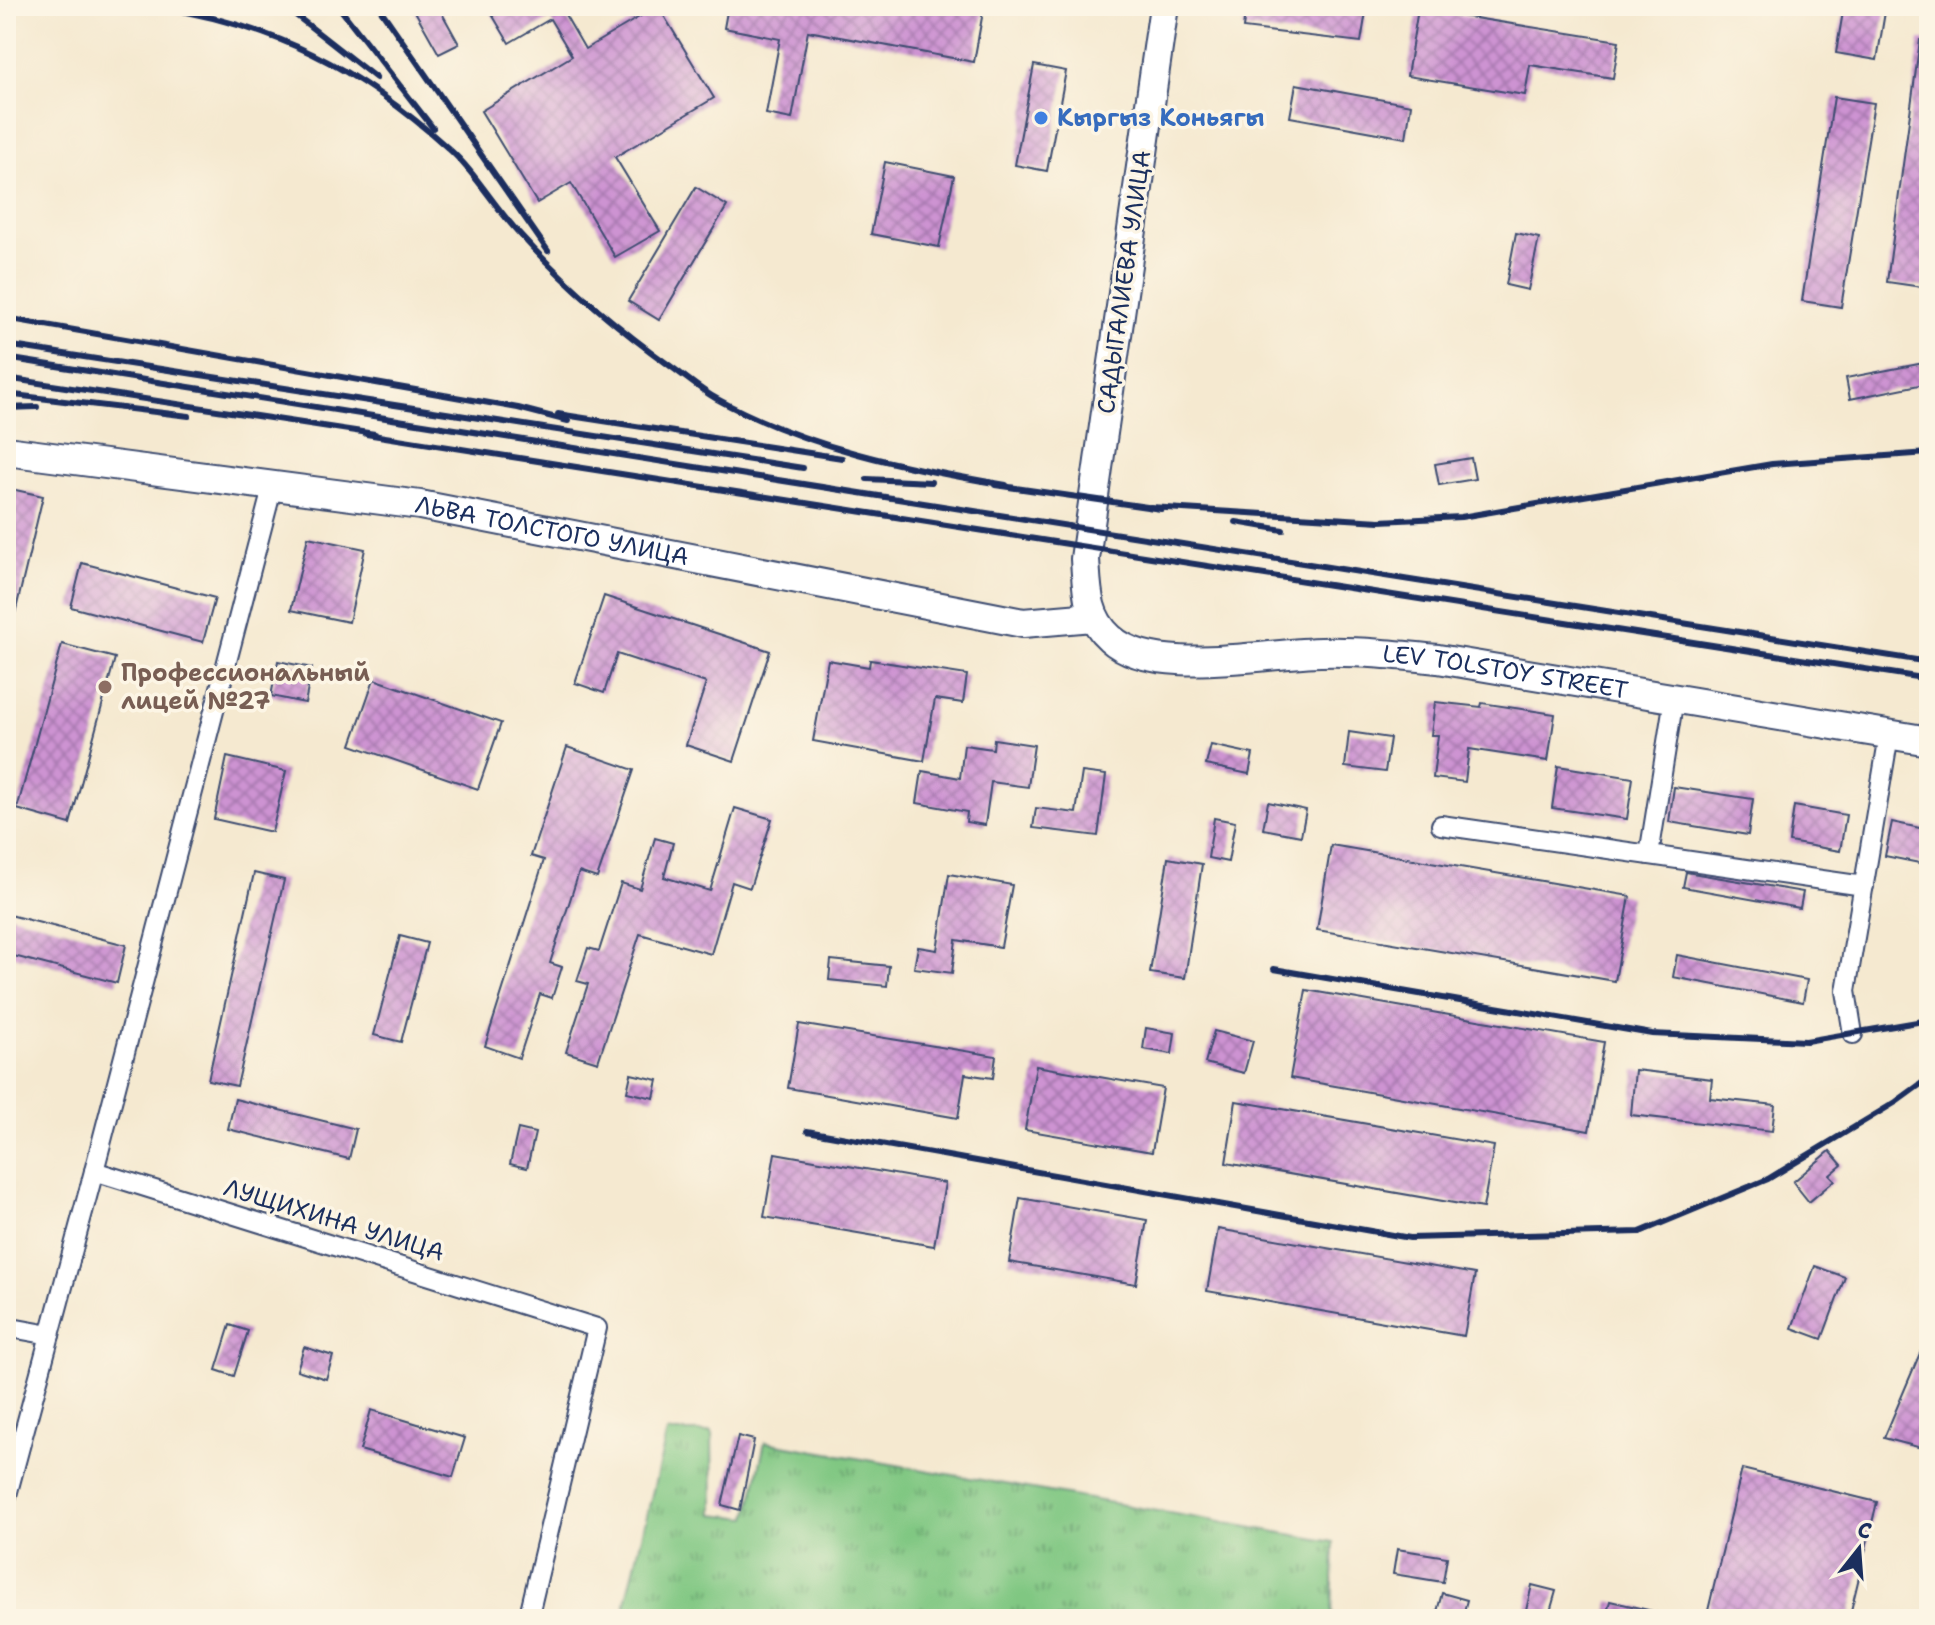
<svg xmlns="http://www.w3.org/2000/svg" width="1935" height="1625" font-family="'Shantell Sans',sans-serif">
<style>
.grass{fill:url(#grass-tufts);stroke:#4e7b70;stroke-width:2}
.building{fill:url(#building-cross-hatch)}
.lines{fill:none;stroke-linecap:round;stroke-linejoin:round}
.street-casing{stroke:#3c4b6f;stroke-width:22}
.primary-casing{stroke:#3c4b6f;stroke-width:32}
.street{stroke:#fff;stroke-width:18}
.primary{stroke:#fff;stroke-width:28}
.rail{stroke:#1b2f5e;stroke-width:6}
.shop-dot{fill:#3f7fe0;stroke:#fcf5e5;stroke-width:3}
.education-dot{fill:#8d6e63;stroke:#fcf5e5;stroke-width:3}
.labels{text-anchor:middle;stroke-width:7;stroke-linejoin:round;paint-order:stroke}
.shop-label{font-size:24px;font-weight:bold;fill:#366cbe;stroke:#fcf5e5;text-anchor:start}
.street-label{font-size:24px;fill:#1b2f5e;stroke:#fcf5e5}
.education-label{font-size:24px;font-weight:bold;fill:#785e54;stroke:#fcf5e5;text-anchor:start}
</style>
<defs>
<pattern id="grass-tufts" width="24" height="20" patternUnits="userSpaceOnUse" patternTransform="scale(2)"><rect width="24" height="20" fill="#80c782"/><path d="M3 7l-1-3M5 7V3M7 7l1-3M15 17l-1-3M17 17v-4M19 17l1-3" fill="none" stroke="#68a26e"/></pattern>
<pattern id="building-cross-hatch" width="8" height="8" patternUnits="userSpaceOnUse" patternTransform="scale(2)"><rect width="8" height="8" fill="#cd93d2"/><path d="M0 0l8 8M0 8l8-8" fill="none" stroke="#a678ae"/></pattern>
</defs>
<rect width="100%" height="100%" fill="#fcf5e5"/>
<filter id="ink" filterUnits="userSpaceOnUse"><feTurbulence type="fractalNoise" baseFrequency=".0125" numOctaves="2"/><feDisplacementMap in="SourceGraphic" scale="16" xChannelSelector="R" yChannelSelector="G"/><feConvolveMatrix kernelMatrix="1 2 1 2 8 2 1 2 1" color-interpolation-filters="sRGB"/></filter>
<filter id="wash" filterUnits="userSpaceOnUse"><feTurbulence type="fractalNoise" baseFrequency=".006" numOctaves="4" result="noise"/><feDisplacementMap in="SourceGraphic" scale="32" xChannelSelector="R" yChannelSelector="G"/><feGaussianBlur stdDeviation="1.8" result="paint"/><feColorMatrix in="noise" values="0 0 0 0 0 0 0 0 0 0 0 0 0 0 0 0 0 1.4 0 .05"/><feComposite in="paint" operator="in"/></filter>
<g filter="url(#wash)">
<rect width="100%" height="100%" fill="#f5e9d0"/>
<!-- grass -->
<path class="grass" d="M 667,1432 L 712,1432 L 713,1514 L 748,1518 L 765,1442 L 1334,1542 L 1332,1619 L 622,1619 Z"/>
<g id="blocks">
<!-- building -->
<g class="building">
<path d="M 412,6 L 438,6 L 459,44 L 439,54 Z"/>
<path d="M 487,6 L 571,6 L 563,11 L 585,49 L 658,6 L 714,98 L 615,157 L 660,231 L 615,257 L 571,183 L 537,203 L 481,111 L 572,56 L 550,19 L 509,43 Z"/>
<path d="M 728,6 L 984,6 L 974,62 L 808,31 L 792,119 L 766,114 L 780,39 L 724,28 Z"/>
<path d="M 1246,6 L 1367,6 L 1361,42 L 1243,28 Z"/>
<path d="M 1844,6 L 1886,6 L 1877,60 L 1836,53 Z"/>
<path d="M 1418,9 L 1619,41 L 1613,78 L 1530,65 L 1525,95 L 1407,76 Z"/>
<path d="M 1920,40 L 1929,40 L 1929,288 L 1887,282 Z"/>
<path d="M 1034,65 L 1066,71 L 1047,171 L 1015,165 Z"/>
<path d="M 1296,84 L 1411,105 L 1406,138 L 1290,117 Z"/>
<path d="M 1834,97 L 1874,103 L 1841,307 L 1802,301 Z"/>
<path d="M 885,162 L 954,176 L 939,247 L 871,234 Z"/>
<path d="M 696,187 L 727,206 L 659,320 L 628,301 Z"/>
<path d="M 1516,233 L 1539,238 L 1528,290 L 1506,285 Z"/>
<path d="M 1929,362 L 1929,383 L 1850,399 L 1846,378 Z"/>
<path d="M 1471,458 L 1475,479 L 1439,485 L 1435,464 Z"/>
<path d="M 11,489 L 43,496 L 12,626 L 6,625 L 6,510 Z"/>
<path d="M 308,537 L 365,549 L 349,622 L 291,610 Z"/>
<path d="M 82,563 L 215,598 L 203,642 L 71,607 Z"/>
<path d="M 604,596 L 770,651 L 734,761 L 686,745 L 706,683 L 617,654 L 604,693 L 575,683 Z"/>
<path d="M 62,644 L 115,658 L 70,824 L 17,809 Z"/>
<path d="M 828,660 L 869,667 L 870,660 L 967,675 L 963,703 L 935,699 L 924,761 L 813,741 Z"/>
<path d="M 278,661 L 312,668 L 305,703 L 271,696 Z"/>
<path d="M 374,679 L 501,723 L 478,789 L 351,745 Z"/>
<path d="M 1435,702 L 1481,707 L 1482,703 L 1555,714 L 1548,761 L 1469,749 L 1465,782 L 1433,778 L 1438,735 L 1431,735 Z"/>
<path d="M 1349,732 L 1390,738 L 1385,772 L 1345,767 Z"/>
<path d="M 994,739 L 1034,745 L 1028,787 L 991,782 L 985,825 L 966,822 L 967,812 L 917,803 L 922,771 L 960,778 L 964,745 L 993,749 Z"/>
<path d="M 1211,745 L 1253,754 L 1249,774 L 1206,765 Z"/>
<path d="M 567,747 L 634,770 L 597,878 L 579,872 L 550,963 L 562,967 L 552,998 L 540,994 L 519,1058 L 485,1046 L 544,860 L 531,856 Z"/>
<path d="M 227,757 L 286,771 L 272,832 L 214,819 Z"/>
<path d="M 1558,766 L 1633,778 L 1627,819 L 1552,808 Z"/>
<path d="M 1082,772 L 1106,775 L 1098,836 L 1033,828 L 1036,808 L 1076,813 Z"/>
<path d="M 1674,787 L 1753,799 L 1748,835 L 1669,822 Z"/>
<path d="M 1268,802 L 1306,810 L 1301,836 L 1263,829 Z"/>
<path d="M 1794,806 L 1846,815 L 1840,851 L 1789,842 Z"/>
<path d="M 735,808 L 772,819 L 750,888 L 732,882 L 711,954 L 640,934 L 598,1062 L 566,1052 L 588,984 L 577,981 L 588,948 L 599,951 L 621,883 L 640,889 L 655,838 L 673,843 L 664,877 L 710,891 Z"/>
<path d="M 1214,818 L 1235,822 L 1228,862 L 1208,858 Z"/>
<path d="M 1892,822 L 1929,830 L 1929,865 L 1885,856 Z"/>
<path d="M 1331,845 L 1630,896 L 1615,981 L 1317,930 Z"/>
<path d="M 1168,858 L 1202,864 L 1185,978 L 1150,973 Z"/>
<path d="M 1686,872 L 1803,892 L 1800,908 L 1683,887 Z"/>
<path d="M 254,873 L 284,880 L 237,1086 L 208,1080 Z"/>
<path d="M 949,874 L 1012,885 L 1001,947 L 956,940 L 952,973 L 914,968 L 918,947 L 937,950 Z"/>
<path d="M 6,914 L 126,945 L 117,983 L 6,954 Z"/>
<path d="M 400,936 L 427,943 L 401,1042 L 374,1035 Z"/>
<path d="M 1677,955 L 1807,980 L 1803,1002 L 1673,977 Z"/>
<path d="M 831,960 L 889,966 L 887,986 L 829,980 Z"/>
<path d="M 1306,990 L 1604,1042 L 1589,1131 L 1290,1078 Z"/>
<path d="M 799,1024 L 996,1056 L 993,1078 L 965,1074 L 958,1118 L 788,1088 Z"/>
<path d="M 1146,1028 L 1175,1033 L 1172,1054 L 1143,1049 Z"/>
<path d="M 1214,1031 L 1253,1041 L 1244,1073 L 1205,1063 Z"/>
<path d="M 1036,1066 L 1163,1088 L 1152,1152 L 1025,1130 Z"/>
<path d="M 1635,1070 L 1712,1079 L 1710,1098 L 1775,1105 L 1772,1131 L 1631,1115 Z"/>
<path d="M 631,1074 L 658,1080 L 654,1098 L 627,1092 Z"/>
<path d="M 235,1099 L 356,1129 L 349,1159 L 228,1129 Z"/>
<path d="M 1236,1101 L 1494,1146 L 1483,1208 L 1226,1163 Z"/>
<path d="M 518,1129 L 535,1133 L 527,1168 L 510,1164 Z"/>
<path d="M 1830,1151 L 1842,1165 L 1830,1175 L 1835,1180 L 1809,1202 L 1793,1182 Z"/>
<path d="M 775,1153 L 945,1183 L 934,1246 L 764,1217 Z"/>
<path d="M 1020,1198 L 1147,1220 L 1136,1284 L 1009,1262 Z"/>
<path d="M 1218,1229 L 1475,1274 L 1464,1336 L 1207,1291 Z"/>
<path d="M 1815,1266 L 1845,1277 L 1822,1339 L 1792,1328 Z"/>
<path d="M 230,1325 L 248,1331 L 234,1376 L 216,1370 Z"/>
<path d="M 1929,1332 L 1929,1450 L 1884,1438 Z"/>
<path d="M 304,1347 L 333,1356 L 326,1379 L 297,1370 Z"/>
<path d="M 371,1410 L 465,1438 L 453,1477 L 360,1450 Z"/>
<path d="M 738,1436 L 754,1440 L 740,1510 L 722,1505 Z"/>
<path d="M 1742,1469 L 1877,1502 L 1849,1619 L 1706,1619 Z"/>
<path d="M 1397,1549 L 1447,1557 L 1443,1582 L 1393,1574 Z"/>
<path d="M 1532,1585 L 1556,1591 L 1548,1619 L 1524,1619 Z"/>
<path d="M 1442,1593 L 1467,1600 L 1462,1619 L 1435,1619 Z"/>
<path d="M 1610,1601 L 1661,1613 L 1660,1619 L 1605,1619 Z"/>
</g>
</g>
</g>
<g filter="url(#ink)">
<use href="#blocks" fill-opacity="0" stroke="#3c4b6f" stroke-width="2"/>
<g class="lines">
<!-- street casing -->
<g class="street-casing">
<g id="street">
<path d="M 1441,825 L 1864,886"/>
<path d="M 1649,855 L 1674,698"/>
<path d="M 1853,1034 L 1846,991 L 1889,735"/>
<path d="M 94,1171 L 273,485"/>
<path d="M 6,1327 L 50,1335"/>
<path d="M 6,1499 L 94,1171 L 597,1328 L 528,1619"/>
</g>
</g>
<!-- primary casing -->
<g class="primary-casing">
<g id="primary">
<path id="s1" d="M 1164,6 L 1085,559 C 1087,588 1086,617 1110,638 C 1153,678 1265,653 1321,652 C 1360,651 1399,655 1438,659 L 1929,741"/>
<path id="s2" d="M 6,451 L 420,505 L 1023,623 L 1093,617"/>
</g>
</g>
<!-- street -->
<use href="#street" class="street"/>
<!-- primary -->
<use href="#primary" class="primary"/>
<!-- rail -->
<g class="rail">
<path d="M 154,6 C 274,25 358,67 449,149 C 475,172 494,206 518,232 C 564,283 617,328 673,368 C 687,378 702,391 717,399 C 804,447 910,469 1006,485"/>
<path d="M 284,6 L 376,78"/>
<path d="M 338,6 L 433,128"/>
<path d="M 378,6 L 548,251"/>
<path d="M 6,318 L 518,408 L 568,421"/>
<path d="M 6,345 L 803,468"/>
<path d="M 6,358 L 1929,662"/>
<path d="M 6,378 L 375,434"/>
<path d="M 6,394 L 189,416"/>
<path d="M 6,408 L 37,407"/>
<path d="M 558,414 L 842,458"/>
<path d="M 366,434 L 1929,679"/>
<path d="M 867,479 L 931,482"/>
<path d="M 995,485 L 1161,509"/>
<path d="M 1150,507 L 1380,521 L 1461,517 L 1772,464 L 1929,453"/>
<path d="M 1236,522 L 1283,530"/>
<path d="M 1274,969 L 1652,1034 L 1806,1041 L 1929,1020"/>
<path d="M 807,1131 L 1410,1238 L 1640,1232 L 1768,1179 L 1896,1102 L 1929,1078"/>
</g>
</g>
</g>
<!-- markers -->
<circle class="shop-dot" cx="1041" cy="118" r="8"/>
<circle class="education-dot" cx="105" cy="687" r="8"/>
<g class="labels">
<!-- shop labels -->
<g class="shop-label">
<text x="1057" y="126">Кыргыз Коньягы</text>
</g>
<!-- street labels -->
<g class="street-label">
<text transform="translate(1124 282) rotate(-82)" y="8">САДЫГАЛИЕВА УЛИЦА</text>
<text dy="8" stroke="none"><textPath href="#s2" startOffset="552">ЛЬВА ТОЛСТОГО УЛИЦА</textPath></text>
<text dy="8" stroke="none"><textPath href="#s1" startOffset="1046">LEV TOLSTOY STREET</textPath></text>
<text transform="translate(334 1220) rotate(17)" y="8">ЛУЩИХИНА УЛИЦА</text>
</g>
<!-- education labels -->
<g class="education-label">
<text x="121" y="681">Профессиональный<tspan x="121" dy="28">лицей №27</tspan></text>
</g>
</g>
<!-- margin -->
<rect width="1935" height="1625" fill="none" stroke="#fcf5e5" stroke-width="32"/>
<!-- north arrow -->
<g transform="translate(1859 1549) rotate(17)" stroke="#fcf5e5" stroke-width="6" paint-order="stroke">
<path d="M0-6L14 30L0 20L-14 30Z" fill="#1b2f5e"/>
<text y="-12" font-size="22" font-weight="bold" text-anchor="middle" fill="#1b2f5e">С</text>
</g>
</svg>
